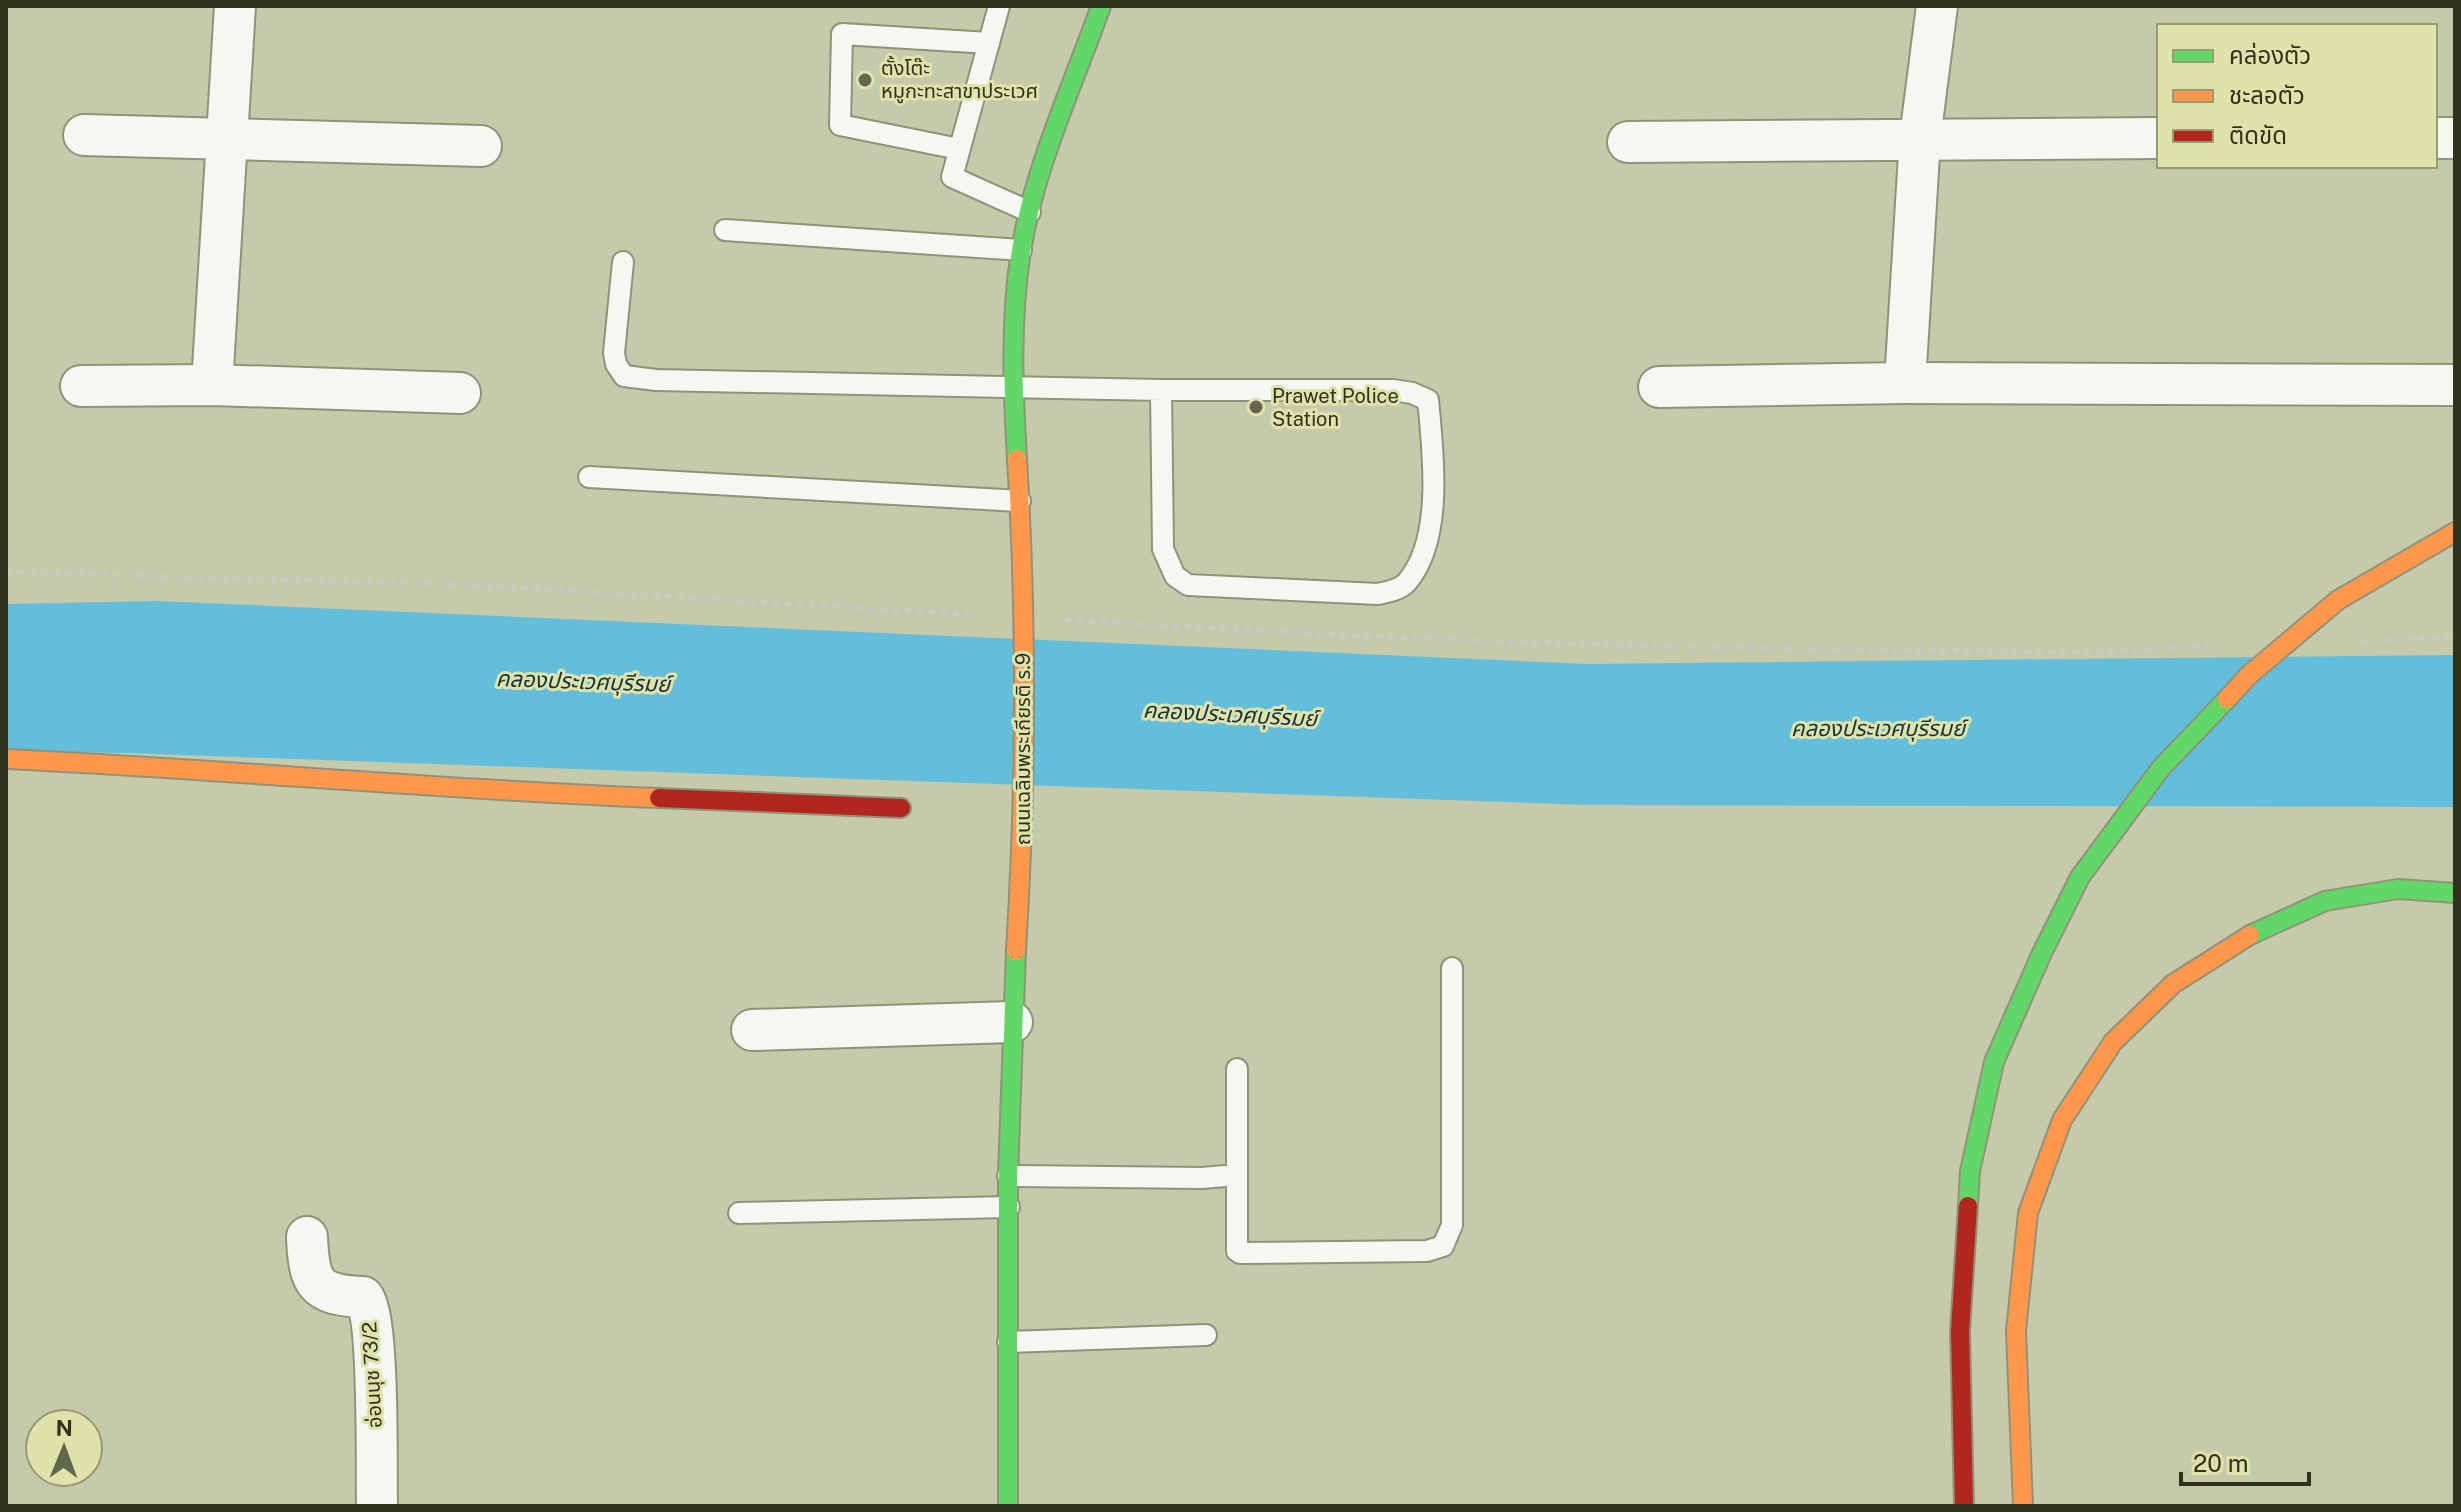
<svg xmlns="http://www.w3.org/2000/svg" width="2461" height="1512" font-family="'Public Sans','Noto Sans Thai',sans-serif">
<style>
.water{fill:#63bedc}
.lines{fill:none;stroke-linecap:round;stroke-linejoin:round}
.lane-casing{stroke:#90937a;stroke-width:24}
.street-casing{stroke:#90937a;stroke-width:44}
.fast-casing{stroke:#90937a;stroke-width:22}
.slow-casing{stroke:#90937a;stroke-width:22}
.jam-casing{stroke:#90937a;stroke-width:22}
.path{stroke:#c9cac0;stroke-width:5;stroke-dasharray:6 6;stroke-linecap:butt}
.lane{stroke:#f6f7f2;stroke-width:20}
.street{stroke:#f6f7f2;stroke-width:40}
.fast{stroke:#63d668;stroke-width:18}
.slow{stroke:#ff974d;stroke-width:18}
.jam{stroke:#b3261e;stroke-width:18}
.poi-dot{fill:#64674d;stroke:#dde3aa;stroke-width:3}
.labels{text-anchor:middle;stroke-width:6;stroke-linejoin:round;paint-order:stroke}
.poi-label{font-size:20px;fill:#30321b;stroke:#dde3aa;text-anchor:start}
.street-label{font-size:20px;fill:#30321b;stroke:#dde3aa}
.water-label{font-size:22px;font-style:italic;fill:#18323f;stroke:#dde3aa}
</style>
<rect width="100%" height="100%" fill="#c6c9aa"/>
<!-- water -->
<path class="water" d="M 157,601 L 1587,664 L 2455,655 L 2455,807 L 1586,805 L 126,753 L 6,751 L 6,604 Z"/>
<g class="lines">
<!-- lane casing -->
<g class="lane-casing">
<g id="lane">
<path d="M 999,6 L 952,177 L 1030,212"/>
<path d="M 959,149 L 840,125 L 842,34 L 989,43"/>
<path d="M 725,230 L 1021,250"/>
<path d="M 623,262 L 614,353 L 616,364 L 624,376 L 656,380 L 1161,390 L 1393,390 L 1412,393 L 1428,400 C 1433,452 1444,539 1407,582 C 1400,590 1388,592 1378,594 L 1188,585 L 1175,576 L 1163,549 L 1161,390"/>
<path d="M 589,477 L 1020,501"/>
<path d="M 1237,1175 L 1237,1251 L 1240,1253 L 1427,1251 L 1443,1246 L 1452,1225 L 1452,968"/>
<path d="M 1008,1176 L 1202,1178 L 1237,1175 L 1237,1069"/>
<path d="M 739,1213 L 1009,1207"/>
<path d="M 1008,1342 L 1206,1335"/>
</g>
</g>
<!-- street casing -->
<g class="street-casing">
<g id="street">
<path d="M 84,135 L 481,146"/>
<path d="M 2435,138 L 2455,138"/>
<path d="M 1628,142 L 2159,138"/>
<path d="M 1905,383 L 1920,138 L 1937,6"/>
<path d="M 212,385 L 235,6"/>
<path d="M 81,386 L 212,385 L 460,393"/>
<path d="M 1659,387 L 1905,383 L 2455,385"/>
<path d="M 752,1030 L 1012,1022"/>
<path d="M 307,1237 C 309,1284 315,1295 363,1297 C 380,1317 376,1471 377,1506"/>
</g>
</g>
<!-- fast casing -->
<g class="fast-casing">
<g id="fast">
<path d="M 1017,459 C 1013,390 1010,319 1021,251 C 1034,168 1073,85 1101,6"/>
<path d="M 2250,935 L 2325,901 L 2398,889 L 2455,893"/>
<path d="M 1968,1206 L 1970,1171 L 1994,1062 L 2042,953 L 2080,877 L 2161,768 L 2227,699"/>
<path d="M 1008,1506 L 1008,1176 L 1016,951"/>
</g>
</g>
<!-- slow casing -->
<g class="slow-casing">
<g id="slow">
<path d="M 2227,699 L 2249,675 L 2338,600 L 2455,532"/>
<path d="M 6,759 C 224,769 441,790 659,798"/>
<path d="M 1016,951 C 1026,787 1027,622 1017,459"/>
<path d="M 2023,1506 L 2016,1331 L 2028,1213 L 2062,1120 L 2113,1042 L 2173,984 L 2250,935"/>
</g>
</g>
<!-- jam casing -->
<g class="jam-casing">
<g id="jam">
<path d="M 659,798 L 901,808"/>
<path d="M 1964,1506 L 1960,1331 L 1968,1206"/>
</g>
</g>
<!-- path -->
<g class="path">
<path d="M 6,572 L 476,585 L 979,615"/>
<path d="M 1065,620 L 1362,636 L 1672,647 L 2079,652 L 2214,646"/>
<path d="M 2360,641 L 2455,637"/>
</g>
<!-- lane -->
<use href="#lane" class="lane"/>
<!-- street -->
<use href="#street" class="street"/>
<!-- fast -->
<use href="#fast" class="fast"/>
<!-- slow -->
<use href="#slow" class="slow"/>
<!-- jam -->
<use href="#jam" class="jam"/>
</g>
<!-- markers -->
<g class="poi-dot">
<circle cx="865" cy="80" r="8"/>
<circle cx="1256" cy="407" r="8"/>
</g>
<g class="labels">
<!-- poi labels -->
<g class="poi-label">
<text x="881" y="75">ตั้งโต๊ะ<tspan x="881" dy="23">หมูกะทะสาขาประเวศ</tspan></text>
<text x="1272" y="403">Prawet Police<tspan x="1272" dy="23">Station</tspan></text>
</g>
<!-- street labels -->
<g class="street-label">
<text transform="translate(1023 749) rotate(-90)" y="7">ถนนเฉลิมพระเกียรติ ร.9</text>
<text transform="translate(372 1375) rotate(-93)" y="7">อ่อนนุช 73/2</text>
</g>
<!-- water labels -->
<g class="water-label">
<text transform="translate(583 681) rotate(2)" y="8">คลองประเวศบุรีรมย์</text>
<text transform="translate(1230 714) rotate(3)" y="8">คลองประเวศบุรีรมย์</text>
<text x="1878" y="736">คลองประเวศบุรีรมย์</text>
</g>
</g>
<!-- border -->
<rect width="2461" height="1512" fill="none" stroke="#30321b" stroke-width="16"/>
<!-- legend -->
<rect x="2157" y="24" width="280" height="144" fill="#dde3aa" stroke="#989c71" stroke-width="2"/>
<rect x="2173" y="50" width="40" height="12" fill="#63d668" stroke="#989c71" stroke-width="2"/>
<text x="2229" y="64" font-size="24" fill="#30321b">คล่องตัว</text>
<rect x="2173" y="90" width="40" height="12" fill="#ff974d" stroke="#989c71" stroke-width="2"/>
<text x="2229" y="104" font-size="24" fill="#30321b">ชะลอตัว</text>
<rect x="2173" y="130" width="40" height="12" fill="#b3261e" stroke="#989c71" stroke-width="2"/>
<text x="2229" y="144" font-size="24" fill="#30321b">ติดขัด</text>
<!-- north arrow -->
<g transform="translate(64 1448) rotate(1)"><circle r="38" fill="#dde3aa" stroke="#989c71" stroke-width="2"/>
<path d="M0-6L14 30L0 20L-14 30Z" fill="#64674d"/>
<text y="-12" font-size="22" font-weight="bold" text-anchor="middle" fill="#30321b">N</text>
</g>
<!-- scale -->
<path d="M2181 1472v12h128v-12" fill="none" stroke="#30321b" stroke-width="4"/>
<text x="2193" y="1472" font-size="24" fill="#30321b" stroke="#dde3aa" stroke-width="6" paint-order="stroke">20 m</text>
</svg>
